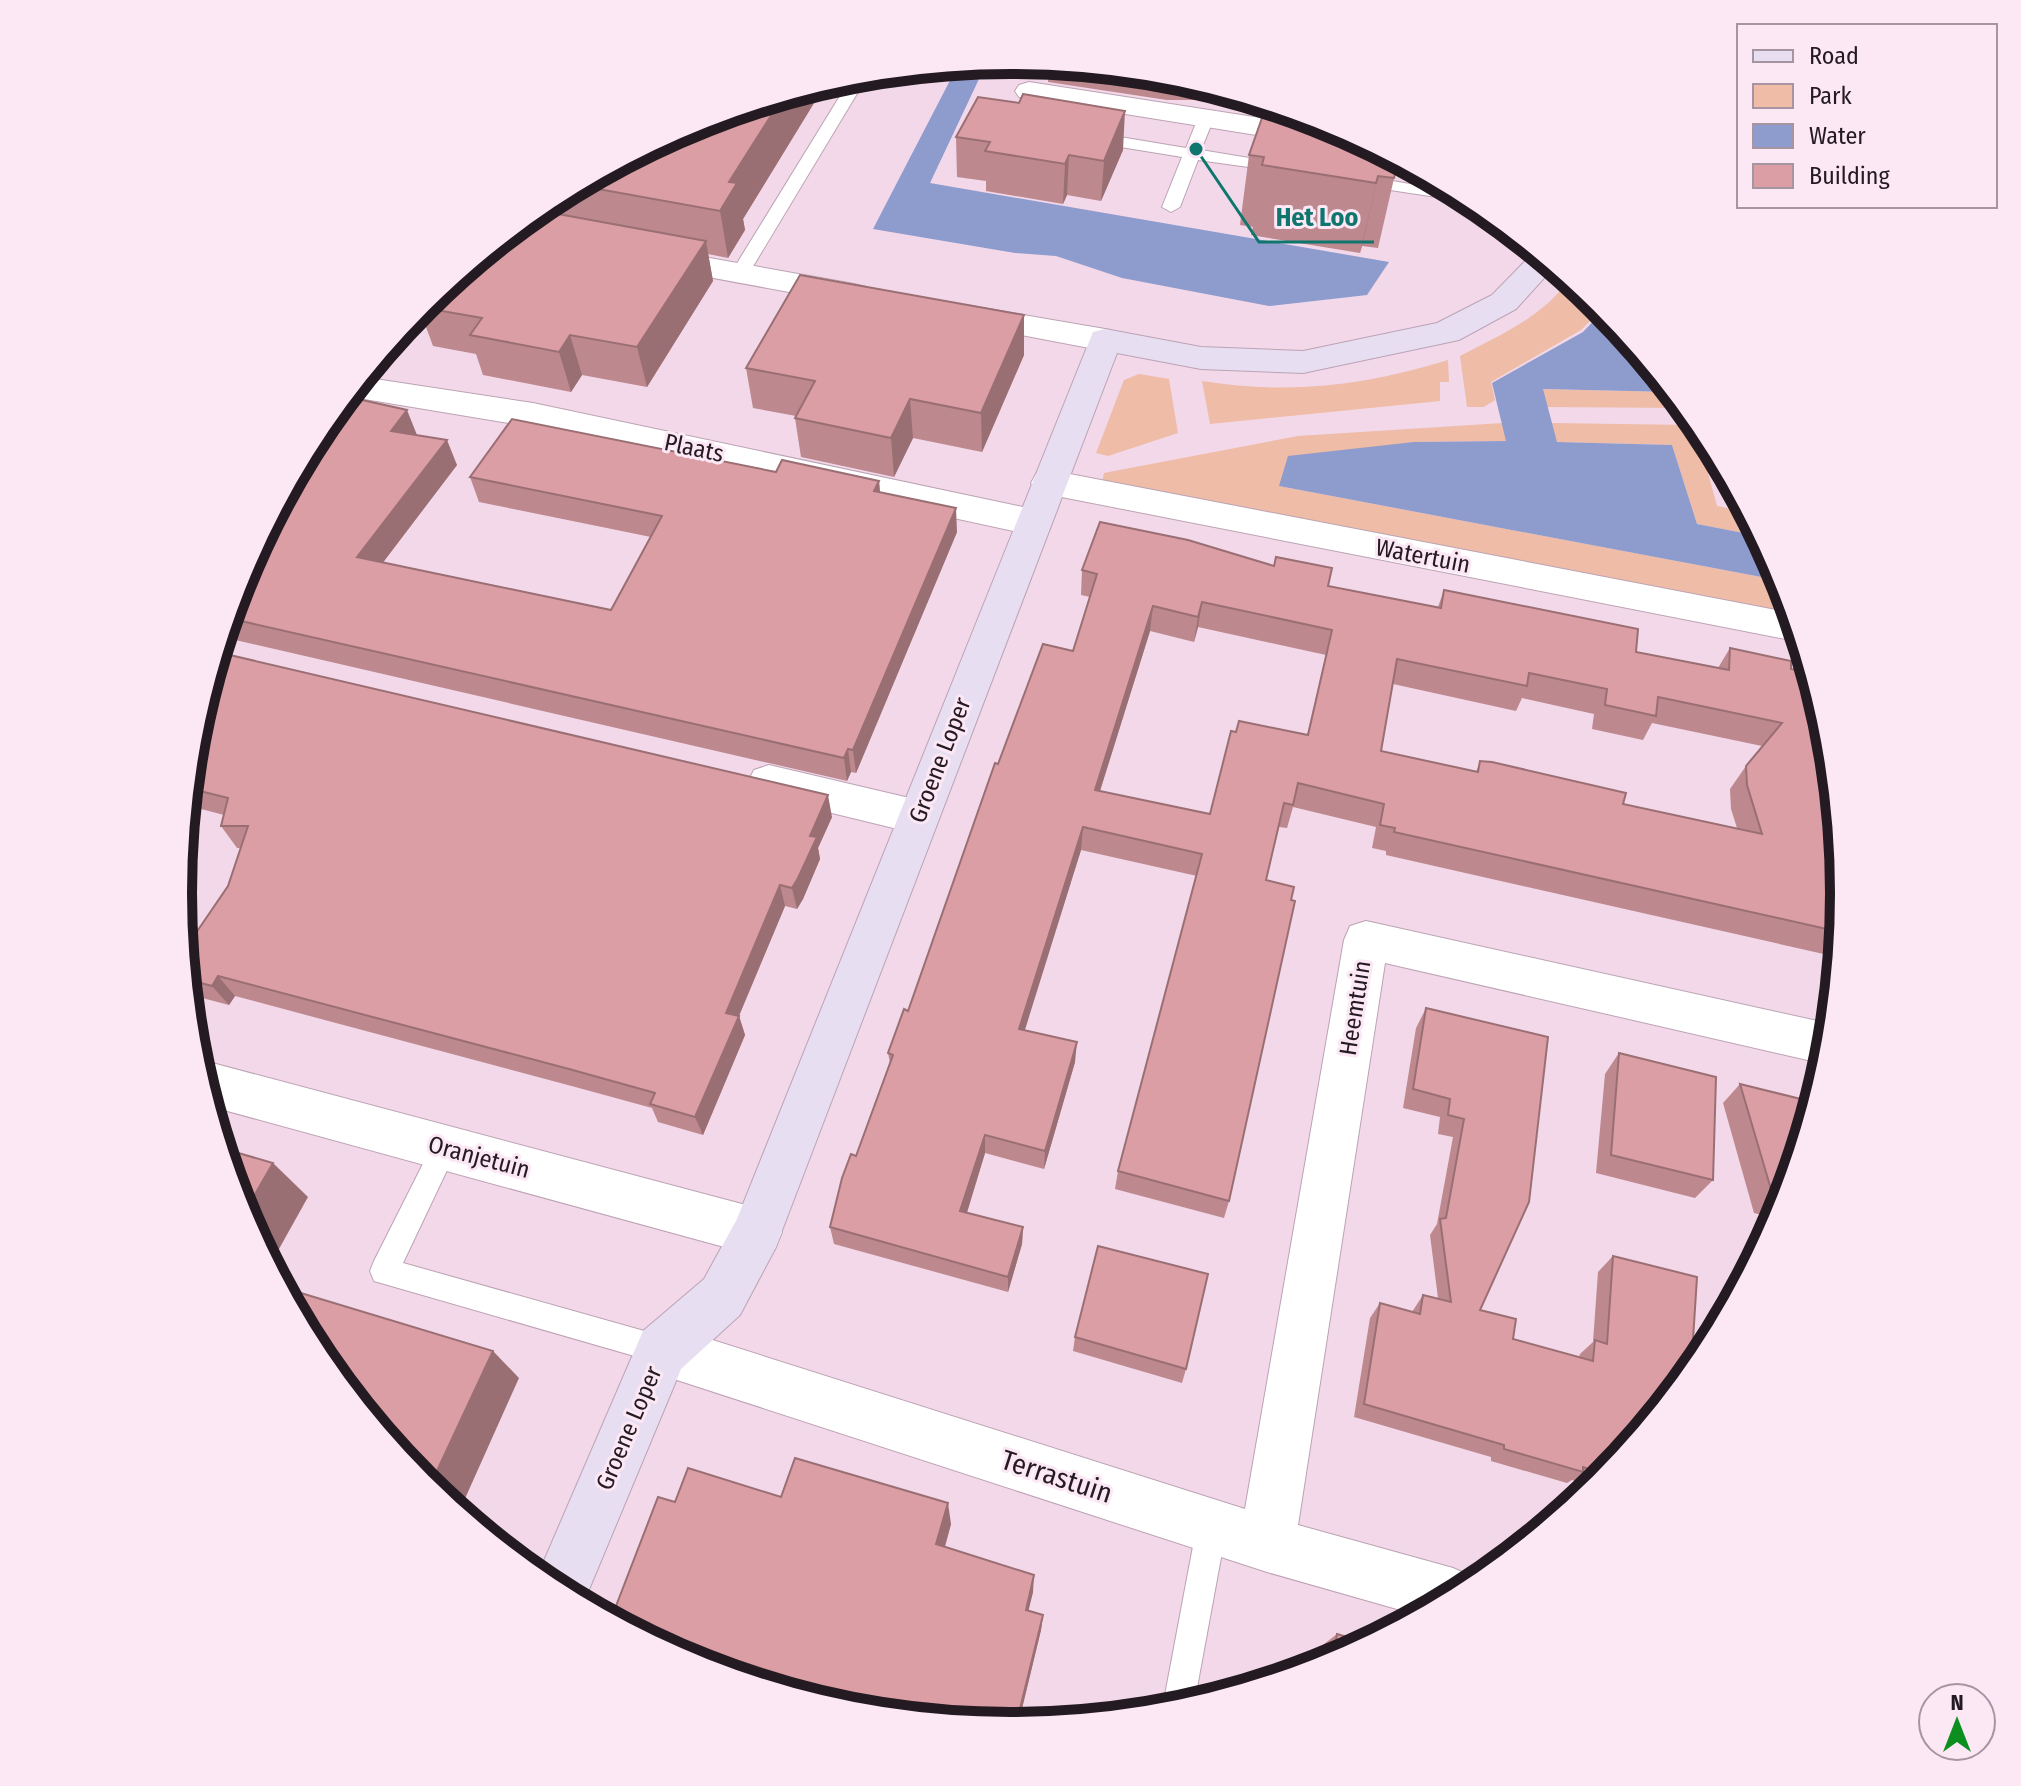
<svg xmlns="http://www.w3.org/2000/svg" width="2021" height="1786" font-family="'Fira Sans Condensed',sans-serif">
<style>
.green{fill:#eebca7}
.water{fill:#8d9bcd}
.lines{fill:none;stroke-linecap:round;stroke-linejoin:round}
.lane-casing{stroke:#bca3b4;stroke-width:2}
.street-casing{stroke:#bca3b4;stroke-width:2}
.secondary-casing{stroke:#bca3b4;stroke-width:2}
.lane{fill:#fff;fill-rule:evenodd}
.street{fill:#fff;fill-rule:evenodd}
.secondary{fill:#e7def2;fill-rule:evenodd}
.wall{fill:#bd888e;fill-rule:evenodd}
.shaded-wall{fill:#9a6f74}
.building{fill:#dc9ea5;stroke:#9a6f74;stroke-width:2;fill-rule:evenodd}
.labels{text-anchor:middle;stroke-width:6;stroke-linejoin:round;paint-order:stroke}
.street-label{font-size:24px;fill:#241a21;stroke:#fce7f5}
.near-street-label{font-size:28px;fill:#241a21;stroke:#fce7f5}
.rim{fill:none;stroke:#241a21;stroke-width:10}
.leader{fill:none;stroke:#0f766e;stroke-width:3}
.callout-dot{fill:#0f766e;stroke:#fce7f5;stroke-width:3}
.callout-label{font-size:26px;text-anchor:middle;font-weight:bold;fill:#0f766e;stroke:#fce7f5;stroke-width:6;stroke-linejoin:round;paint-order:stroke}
</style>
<rect width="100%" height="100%" fill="#f2d8e9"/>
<!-- green -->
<g class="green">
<path d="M 1569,279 L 1603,308 L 1581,330 L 1491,382 L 1495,400 L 1484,407 L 1467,407 L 1460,356 C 1497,337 1546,315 1569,279 Z"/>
<path d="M 1448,360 L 1449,382 L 1440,382 L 1440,401 L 1210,424 L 1202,381 C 1288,395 1364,386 1448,360 Z"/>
<path d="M 1139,374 L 1169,379 L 1178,433 L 1108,456 L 1096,453 L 1124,380 Z"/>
<path d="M 1542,389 L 1672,392 L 1685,408 L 1547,407 Z"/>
<path d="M 1503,423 L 1507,441 L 1414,442 L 1279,486 L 1782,581 L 1793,616 L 1102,483 L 1104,473 L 1298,436 Z"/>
<path d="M 1551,423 L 1689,425 L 1696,429 L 1717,506 L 1747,512 L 1759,536 L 1697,524 L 1672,445 L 1557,442 Z"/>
</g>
<!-- water -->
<g class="water">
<path d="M 987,62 L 930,183 L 1389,262 L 1367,295 L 1269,306 L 1122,278 L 1056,256 L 1015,253 L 873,229 L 958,65 Z"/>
<path d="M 1604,310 L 1672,392 L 1543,389 L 1557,442 L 1672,445 L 1697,524 L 1759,536 L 1782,581 L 1279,486 L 1288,456 L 1414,442 L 1506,441 L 1492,383 L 1583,332 Z"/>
</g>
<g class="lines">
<!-- lane casing -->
<g class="lane-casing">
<g id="lane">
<path d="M 834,80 L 861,87 L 749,273 L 740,278 L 734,277 L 731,273 L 843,91 L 816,86 Z"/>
<path d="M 1206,113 L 1214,118 L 1201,150 L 1285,164 L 1285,172 L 1198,160 L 1180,207 L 1171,212 L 1162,207 L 1182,157 L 1090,142 L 1082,137 L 1090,132 L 1186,148 L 1198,118 Z"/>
<path d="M 1363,176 L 1457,192 L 1476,203 L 1357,185 L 1355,181 Z"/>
<path d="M 558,195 L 560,198 L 531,238 L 519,238 L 516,234 L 531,214 Z"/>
<path d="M 445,1135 L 454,1138 L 458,1147 L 403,1263 L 662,1336 L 672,1340 L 676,1350 L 672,1360 L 662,1364 L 374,1281 L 370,1271 L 374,1261 L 436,1138 Z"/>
<path d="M 1212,1510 L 1223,1514 L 1227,1525 L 1194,1704 L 1162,1711 L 1197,1525 L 1201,1514 Z"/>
</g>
</g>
<!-- street casing -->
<g class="street-casing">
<g id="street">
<path d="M 1029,82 L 1344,131 L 1379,150 L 1368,153 L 1019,97 L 1015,91 L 1019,85 Z"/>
<path d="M 654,248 L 854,284 L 866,287 L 870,294 L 866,301 L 854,304 L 643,265 L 638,258 L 643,251 Z"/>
<path d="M 965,305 L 1105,329 L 1117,332 L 1122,340 L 1117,348 L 1105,351 L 953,322 L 948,315 L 953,308 Z"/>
<path d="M 362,377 L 533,403 L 1032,509 L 1045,513 L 1051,522 L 1045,531 L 1032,535 L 533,427 L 346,396 Z"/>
<path d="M 1049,470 L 1792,613 L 1801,642 L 1036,492 L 1031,483 L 1036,474 Z"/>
<path d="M 769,765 L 918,800 L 933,805 L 939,817 L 933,829 L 918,834 L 754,794 L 748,782 L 754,770 Z"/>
<path d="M 1366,921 L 1831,1024 L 1825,1064 L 1385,963 L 1298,1525 L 1453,1568 L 1473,1577 L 1476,1583 L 1473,1586 L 1418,1615 L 1267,1572 L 643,1369 L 636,1350 L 643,1331 L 662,1324 L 1245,1509 L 1344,940 L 1350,926 Z"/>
<path d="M 201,1060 L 757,1208 L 775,1215 L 782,1232 L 775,1249 L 757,1256 L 209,1106 L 196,1062 Z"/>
</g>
</g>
<!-- secondary casing -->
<g class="secondary-casing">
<path id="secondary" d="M 1535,251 L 1554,267 L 1516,309 L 1459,340 L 1303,373 L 1201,369 L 1117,353 L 775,1249 L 740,1315 L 681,1369 L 583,1604 L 537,1577 L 643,1331 L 704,1279 L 737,1219 L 1093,332 L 1105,329 L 1201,347 L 1303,351 L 1437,323 L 1492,295 Z"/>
</g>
<!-- lane -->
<use href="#lane" class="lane"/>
<!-- street -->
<use href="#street" class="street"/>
<!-- secondary -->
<use href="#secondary" class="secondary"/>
</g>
<!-- wall -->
<g class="wall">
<path d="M 1040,63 L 1173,76 L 1330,124 L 1400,161 L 1398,161 L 1378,248 L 1362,246 L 1360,253 L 1251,235 L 1253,227 L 1240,225 L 1249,155 L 1302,121 L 1276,110 L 1214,100 L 1167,100 L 1048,82 L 1048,65 Z"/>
<path d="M 821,84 L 822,90 L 743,219 L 745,230 L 728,258 L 708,254 L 713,281 L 647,387 L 582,375 L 571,392 L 483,375 L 476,354 L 433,346 L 419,308 L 422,304 L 523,226 L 558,214 L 554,197 L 692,123 Z"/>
<path d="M 956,137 L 1123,150 L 1101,201 L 1067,195 L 1063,204 L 986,191 L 986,181 L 957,177 Z"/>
<path d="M 1024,315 L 1024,355 L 982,452 L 913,438 L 894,477 L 801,457 L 795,418 L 796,416 L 753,408 L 746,368 Z"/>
<path d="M 417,435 L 457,465 L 383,562 L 611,610 L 651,537 L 479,502 L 470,477 L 776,472 L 879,481 L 880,493 L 957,532 L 856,773 L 851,772 L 847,781 L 222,637 L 241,574 Z"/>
<path d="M 1082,570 L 1328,586 L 1438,607 L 1444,590 L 1636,652 L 1718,668 L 1730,648 L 1791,669 L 1844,893 L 1837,957 L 1386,855 L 1386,851 L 1372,848 L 1376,827 L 1293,807 L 1287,828 L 1279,827 L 1266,880 L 1229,1201 L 1224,1218 L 1115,1189 L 1118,1171 L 1197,876 L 1081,850 L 1024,1030 L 1075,1062 L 1044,1169 L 985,1153 L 967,1213 L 1023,1227 L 1022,1244 L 1008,1292 L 834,1244 L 830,1227 L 890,1063 L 888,1053 L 908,1011 L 998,764 L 1073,651 L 1090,597 L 1081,595 ZM 1198,627 L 1326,655 L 1307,735 L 1236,732 L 1210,814 L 1100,791 L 1150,631 L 1194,642 ZM 1393,684 L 1516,711 L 1522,698 L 1594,714 L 1592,729 L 1643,740 L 1652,723 L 1762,746 L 1746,766 L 1730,789 L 1731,809 L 1737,828 L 1623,804 L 1480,761 L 1476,772 L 1381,751 Z"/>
<path d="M 194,730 L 832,817 L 818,848 L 820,859 L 803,899 L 797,909 L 785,906 L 739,1016 L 745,1035 L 703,1135 L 658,1122 L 652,1108 L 579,1088 L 235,996 L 229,1005 L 187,994 L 183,952 L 228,886 L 241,848 L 237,848 L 221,826 L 224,815 L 186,805 Z"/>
<path d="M 1426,1008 L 1548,1037 L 1480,1310 L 1513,1339 L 1579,1357 L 1580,1354 L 1593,1342 L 1598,1272 L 1613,1256 L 1691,1371 L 1599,1482 L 1594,1487 L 1572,1480 L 1567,1483 L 1491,1461 L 1491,1457 L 1354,1417 L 1370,1318 L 1380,1303 L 1412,1312 L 1423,1295 L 1438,1298 L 1430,1235 L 1437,1224 L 1453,1137 L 1438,1134 L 1440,1117 L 1403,1108 L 1416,1028 Z"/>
<path d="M 1619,1053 L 1713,1180 L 1695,1198 L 1596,1173 L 1605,1074 Z"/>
<path d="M 1740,1084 L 1813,1102 L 1780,1212 L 1776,1219 L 1754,1213 L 1723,1103 Z"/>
<path d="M 1075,1337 L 1186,1369 L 1182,1383 L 1073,1351 Z"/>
<path d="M 781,1497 L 951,1524 L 945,1547 L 1033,1592 L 1028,1611 L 1043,1615 L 1041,1630 L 1018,1725 L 1010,1726 L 878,1713 L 747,1671 L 691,1662 L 675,1502 Z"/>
<path d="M 1337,1634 L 1367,1643 L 1329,1663 L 1316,1667 L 1319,1648 Z"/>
</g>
<!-- shaded-wall -->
<g class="shaded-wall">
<path d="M 821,84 L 822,90 L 743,219 L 745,230 L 728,258 L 720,211 L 729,182 L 784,95 Z"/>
<path d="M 1125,111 L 1123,150 L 1101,201 L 1104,161 Z"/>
<path d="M 1069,155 L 1067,195 L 1063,204 L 1065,164 Z"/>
<path d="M 1378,176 L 1362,246 L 1360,253 Z"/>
<path d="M 706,241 L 713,281 L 647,387 L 637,347 Z"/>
<path d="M 1024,315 L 1024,355 L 982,452 L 981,413 Z"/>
<path d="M 570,335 L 582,375 L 571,392 L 559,352 Z"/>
<path d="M 910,399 L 913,438 L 894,477 L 891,438 Z"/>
<path d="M 407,410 L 417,435 L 391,431 Z"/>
<path d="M 447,440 L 457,465 L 369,581 L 357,557 Z"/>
<path d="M 879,481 L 881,505 L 874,491 Z"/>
<path d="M 956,508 L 957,532 L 856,773 L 853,750 Z"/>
<path d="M 1202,602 L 1198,627 L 1194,642 L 1198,617 Z"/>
<path d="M 1153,606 L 1150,631 L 1093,813 L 1095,790 Z"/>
<path d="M 848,749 L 851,772 L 847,781 L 844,758 Z"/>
<path d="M 828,795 L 832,817 L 818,848 L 820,859 L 803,899 L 797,909 L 792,888 L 810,836 Z"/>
<path d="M 1083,827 L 1081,850 L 1019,1049 L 1019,1029 Z"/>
<path d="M 780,885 L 785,906 L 735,1025 L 739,1016 L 745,1035 L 703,1135 L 695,1117 L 726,1013 Z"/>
<path d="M 218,976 L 235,996 L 229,1005 L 212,986 Z"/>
<path d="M 1077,1042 L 1075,1062 L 1044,1169 L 1045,1151 Z"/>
<path d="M 985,1135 L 985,1153 L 962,1228 L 960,1211 Z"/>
<path d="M 273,1163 L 308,1197 L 270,1265 L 243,1215 Z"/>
<path d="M 1023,1227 L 1022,1244 L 1008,1292 L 1008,1277 Z"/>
<path d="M 493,1351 L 519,1378 L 459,1512 L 429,1488 Z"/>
<path d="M 948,1503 L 951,1524 L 940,1563 L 936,1544 Z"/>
<path d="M 1034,1575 L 1033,1592 L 1025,1625 L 1026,1610 Z"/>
<path d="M 1043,1615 L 1041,1630 L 1018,1725 L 1016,1725 Z"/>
<path d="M 732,1659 L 747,1671 L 745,1679 L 727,1673 Z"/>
</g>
<!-- building -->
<g class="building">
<path d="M 1023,94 L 1125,111 L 1104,161 L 1069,155 L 1065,164 L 985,151 L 990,142 L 956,137 L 978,97 L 1019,103 Z"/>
<path d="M 784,95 L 729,182 L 737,183 L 720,211 L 576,185 L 692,123 Z"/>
<path d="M 1263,115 L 1333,126 L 1398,160 L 1394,178 L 1378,176 L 1376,183 L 1262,165 L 1264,157 L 1249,155 Z"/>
<path d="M 536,210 L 706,241 L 637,347 L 570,335 L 559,352 L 470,335 L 482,318 L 419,307 L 518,225 L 523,226 Z"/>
<path d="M 800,275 L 1024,315 L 981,413 L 910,399 L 891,438 L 795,418 L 815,381 L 746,368 Z"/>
<path d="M 362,400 L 407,410 L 391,431 L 447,440 L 357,557 L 611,610 L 662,516 L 470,477 L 512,419 L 776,472 L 782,460 L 879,481 L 874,491 L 956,508 L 853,750 L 848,749 L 844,758 L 228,618 L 241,574 L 272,515 Z"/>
<path d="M 1100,522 L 1188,540 L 1274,566 L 1276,557 L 1332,568 L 1328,586 L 1441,608 L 1444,590 L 1638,629 L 1636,652 L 1729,670 L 1730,648 L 1791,661 L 1791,669 L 1810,673 L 1828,731 L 1844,893 L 1840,932 L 1394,832 L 1395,828 L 1380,825 L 1384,804 L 1298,783 L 1293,805 L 1284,803 L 1266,880 L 1294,887 L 1291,900 L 1295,901 L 1229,1201 L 1118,1171 L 1202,854 L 1083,827 L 1019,1029 L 1077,1042 L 1045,1151 L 985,1135 L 960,1211 L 1023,1227 L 1008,1277 L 830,1227 L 842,1178 L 851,1154 L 856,1156 L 893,1055 L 888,1053 L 904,1009 L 908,1011 L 995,763 L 998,764 L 1043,644 L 1073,651 L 1097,574 L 1082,570 ZM 1202,602 L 1332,630 L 1308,735 L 1239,721 L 1236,732 L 1231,731 L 1210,814 L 1095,790 L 1153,606 L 1198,617 ZM 1397,659 L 1527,686 L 1529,673 L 1607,689 L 1605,705 L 1656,716 L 1658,697 L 1782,723 L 1746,766 L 1747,785 L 1762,834 L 1623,804 L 1626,793 L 1492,762 L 1480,761 L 1478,772 L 1381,751 Z"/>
<path d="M 217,652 L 828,795 L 810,836 L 817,837 L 798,878 L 792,888 L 780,885 L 726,1013 L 739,1016 L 695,1117 L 650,1104 L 655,1093 L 569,1069 L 218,976 L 212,986 L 186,979 L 183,952 L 228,886 L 248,826 L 221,826 L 228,798 L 188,788 L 194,730 Z"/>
<path d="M 1426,1008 L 1548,1037 L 1529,1202 L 1480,1310 L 1516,1319 L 1513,1339 L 1593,1361 L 1595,1340 L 1607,1344 L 1613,1256 L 1697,1277 L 1691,1371 L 1606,1474 L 1583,1467 L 1583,1472 L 1504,1449 L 1504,1445 L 1364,1404 L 1380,1303 L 1420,1314 L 1423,1295 L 1451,1302 L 1440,1219 L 1446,1218 L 1464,1119 L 1448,1115 L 1450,1099 L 1413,1089 Z"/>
<path d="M 1619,1053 L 1716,1077 L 1713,1180 L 1611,1155 Z"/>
<path d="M 1740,1084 L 1813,1102 L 1784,1199 L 1773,1196 Z"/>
<path d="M 221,1148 L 273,1163 L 243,1215 L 241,1211 Z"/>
<path d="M 1098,1246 L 1208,1274 L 1186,1369 L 1075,1337 Z"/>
<path d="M 281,1287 L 493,1351 L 429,1488 L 421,1482 L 318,1355 Z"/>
<path d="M 795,1458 L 948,1503 L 936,1544 L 1034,1575 L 1026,1610 L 1043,1615 L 1016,1725 L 1010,1726 L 881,1713 L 883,1707 L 732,1659 L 727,1673 L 691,1662 L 611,1619 L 658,1497 L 675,1502 L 688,1468 L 781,1497 Z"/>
<path d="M 1337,1634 L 1367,1643 L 1333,1660 Z"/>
</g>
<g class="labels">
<!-- street labels -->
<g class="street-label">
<text transform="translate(694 448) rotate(12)" y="8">Plaats</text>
<text transform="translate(1423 556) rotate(11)" y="8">Watertuin</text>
<text transform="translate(940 760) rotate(-69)" y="8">Groene Loper</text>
<text transform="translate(1355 1008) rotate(-81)" y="8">Heemtuin</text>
<text transform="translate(479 1157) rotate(15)" y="8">Oranjetuin</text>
<text transform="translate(629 1428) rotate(-67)" y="8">Groene Loper</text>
</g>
<!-- near-street labels -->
<g class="near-street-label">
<text transform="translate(1057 1476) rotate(18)" y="10">Terrastuin</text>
</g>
</g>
<!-- crop -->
<path d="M0 0H2021V1786H0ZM192 893a819 819 0 1 1 1638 0a819 819 0 1 1-1638 0Z" fill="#fce7f5" fill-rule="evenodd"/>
<path class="rim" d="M192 893a819 819 0 1 1 1638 0a819 819 0 1 1-1638 0Z"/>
<!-- callouts -->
<path class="leader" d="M1196 149L1259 242H1374"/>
<circle class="callout-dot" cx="1196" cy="149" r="8"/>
<g class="callout-label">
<text x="1317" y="226">Het Loo</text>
</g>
<!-- legend -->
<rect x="1737" y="24" width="260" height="184" fill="#fce7f5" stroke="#a695a0" stroke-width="2"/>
<rect x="1753" y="50" width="40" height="12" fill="#e7def2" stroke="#a695a0" stroke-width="2"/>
<text x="1809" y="64" font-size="24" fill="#241a21">Road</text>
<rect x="1753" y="84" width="40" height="24" fill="#eebca7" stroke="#a695a0" stroke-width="2"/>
<text x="1809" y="104" font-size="24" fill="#241a21">Park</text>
<rect x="1753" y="124" width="40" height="24" fill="#8d9bcd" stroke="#a695a0" stroke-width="2"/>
<text x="1809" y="144" font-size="24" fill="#241a21">Water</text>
<rect x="1753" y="164" width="40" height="24" fill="#dc9ea5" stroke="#a695a0" stroke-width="2"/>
<text x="1809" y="184" font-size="24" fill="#241a21">Building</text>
<!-- north arrow -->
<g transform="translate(1957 1722)"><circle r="38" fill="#fce7f5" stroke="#a695a0" stroke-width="2"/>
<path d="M0-6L14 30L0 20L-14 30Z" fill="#0c8f1e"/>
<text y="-12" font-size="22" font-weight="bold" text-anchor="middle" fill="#241a21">N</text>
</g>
</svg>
